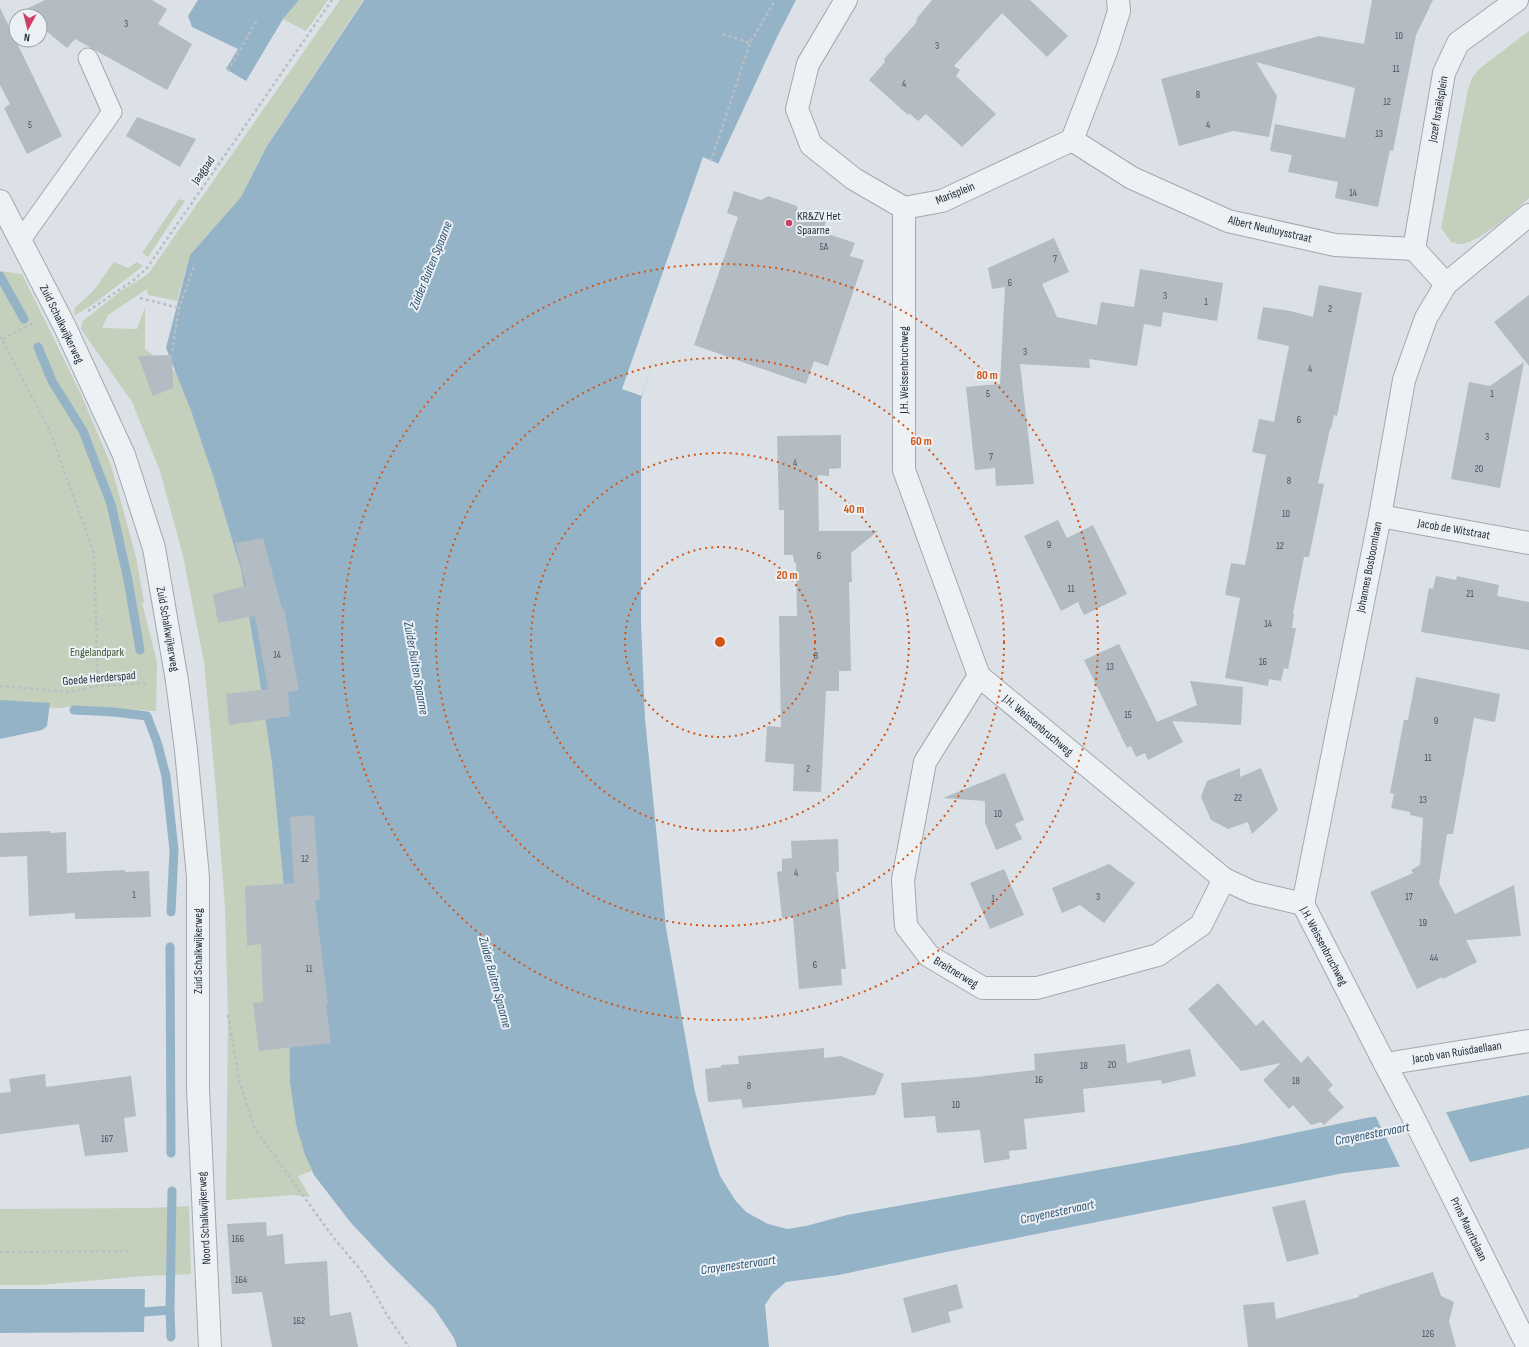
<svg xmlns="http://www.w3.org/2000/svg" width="1529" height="1347" font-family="'Sofia Sans Condensed',sans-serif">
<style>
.green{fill:#c4d0bc}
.water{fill:#95b3c7}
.pier{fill:#dbe1e6}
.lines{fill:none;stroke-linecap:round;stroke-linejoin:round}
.stream{stroke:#95b3c7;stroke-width:9}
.building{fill:#b3bbc3}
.lane-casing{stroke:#a1a8b0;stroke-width:21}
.street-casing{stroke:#a1a8b0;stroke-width:24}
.path{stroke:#babfc4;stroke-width:2.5;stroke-dasharray:3 3;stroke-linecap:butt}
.lane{stroke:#eef1f4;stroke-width:19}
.street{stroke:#eef1f4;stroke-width:22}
.ring{fill:none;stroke:#d45511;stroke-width:2;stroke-dasharray:2 4}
.poi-dot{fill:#cf3d64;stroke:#ebf0f4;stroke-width:1.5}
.labels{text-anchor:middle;stroke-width:4;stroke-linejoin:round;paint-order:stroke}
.number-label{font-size:10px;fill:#48535e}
.street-label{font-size:12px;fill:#25303c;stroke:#ebf0f4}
.poi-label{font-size:12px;fill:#25303c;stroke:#ebf0f4;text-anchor:start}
.park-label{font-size:12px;fill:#3e5833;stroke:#ebf0f4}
.water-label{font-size:13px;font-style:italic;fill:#2f5470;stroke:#ebf0f4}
.centre{fill:#d45511;stroke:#ebf0f4;stroke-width:2}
.ring-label{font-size:12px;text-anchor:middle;font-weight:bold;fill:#d45511;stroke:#ebf0f4;stroke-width:4;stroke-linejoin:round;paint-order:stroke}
</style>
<rect width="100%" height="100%" fill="#dbe1e6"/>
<!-- green -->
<g class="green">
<path d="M 299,0 L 328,0 L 306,31 L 283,19 Z"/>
<path d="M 340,0 L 363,0 L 267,146 L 241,197 L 190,255 L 177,301 L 148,295 L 147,289 L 108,315 L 102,328 L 137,329 L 145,307 L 145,349 L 177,373 L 190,408 L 214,479 L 241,570 L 258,670 L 272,764 L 283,878 L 289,994 L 305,1155 L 312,1171 L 298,1176 L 310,1197 L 293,1195 L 226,1200 L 228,1018 L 225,908 L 216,790 L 204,662 L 183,556 L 160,471 L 132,402 L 81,329 L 83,321 L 118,293 L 148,274 Z"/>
<path d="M 1529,31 L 1529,198 C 1515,211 1478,244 1460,244 C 1457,244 1453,242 1451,242 L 1441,228 L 1468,89 L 1472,78 L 1479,69 Z"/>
<path d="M 179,199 L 185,201 L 148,257 L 142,253 Z"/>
<path d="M 114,262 L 128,268 L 137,262 L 143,266 L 95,303 L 74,316 L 75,308 L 94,290 Z"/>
<path d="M 0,271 L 22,274 L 80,392 L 111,465 L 136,557 L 144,602 L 142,603 L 157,662 L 156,711 L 73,706 L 60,708 L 0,705 Z"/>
<path d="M 189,1206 L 191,1274 L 144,1276 L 39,1285 L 0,1285 L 0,1209 L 148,1208 Z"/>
</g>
<!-- water -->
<g class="water">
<path d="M 198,0 L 299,0 L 283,19 L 246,81 L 226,69 L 238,49 L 192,27 L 188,16 Z"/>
<path d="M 364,0 L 796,0 L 777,37 L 719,162 L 658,346 L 641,400 L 641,622 L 645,719 L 666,928 L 695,1092 L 710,1146 L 720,1176 L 735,1200 L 746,1212 L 768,1224 L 787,1229 L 806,1226 L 847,1215 L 1237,1145 L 1371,1117 L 1447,1112 L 1529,1095 L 1529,1148 L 1470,1162 L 1395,1167 L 1344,1173 L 941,1253 L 839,1275 L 786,1282 L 773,1293 L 765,1305 L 769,1347 L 457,1347 L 454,1338 L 434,1308 L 385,1259 L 351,1223 L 314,1175 L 305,1155 L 296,1124 L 290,1082 L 289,994 L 283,878 L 272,764 L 258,670 L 241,570 L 214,479 L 190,408 L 166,348 L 190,255 L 241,197 L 267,146 Z"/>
<path d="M 0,700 L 50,703 L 47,726 L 42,730 L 0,739 Z"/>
<path d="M 0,1289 L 145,1289 L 144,1332 L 0,1333 Z"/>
</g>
<!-- pier -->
<g class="pier">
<path d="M 703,157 L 719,164 L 642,396 L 622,389 Z"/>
<path d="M 1445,1110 L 1471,1164 L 1401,1169 L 1375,1115 Z"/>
</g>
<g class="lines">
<!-- stream -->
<g class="stream">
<path d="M 0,276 L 24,319"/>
<path d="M 38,347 L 52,381 L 83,431 L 111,504 L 128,580 L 140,650"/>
<path d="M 74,710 L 114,712 L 147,716 L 157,742 L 166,776 L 174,850 L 171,912"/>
<path d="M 170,947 L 171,1153"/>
<path d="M 170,1310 L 172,1191"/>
<path d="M 144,1312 L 170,1310 L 171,1337"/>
</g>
</g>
<!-- building -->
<g class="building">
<path d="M 45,0 L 152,0 L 167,9 L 158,24 L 192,44 L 167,90 L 75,39 L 67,48 L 40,26 L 40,16 L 28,16 L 22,11 Z"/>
<path d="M 932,0 L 1030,0 L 1068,36 L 1047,57 L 1002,13 L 954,66 L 960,70 L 956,76 L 996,114 L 962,147 L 926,114 L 918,121 L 909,113 L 908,115 L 869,80 L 885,62 L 884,59 L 916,23 L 917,18 Z"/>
<path d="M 1372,0 L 1433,0 L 1416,35 L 1393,151 L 1390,150 L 1378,207 L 1335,198 L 1338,182 L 1288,172 L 1292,155 L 1270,151 L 1275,124 L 1345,138 L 1355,88 L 1256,62 L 1277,96 L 1269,137 L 1233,131 L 1179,146 L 1161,79 L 1319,36 L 1364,44 Z"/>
<path d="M 0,8 L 62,136 L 27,154 L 4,108 L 10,104 L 0,85 Z"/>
<path d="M 137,117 L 196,139 L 180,167 L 126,136 Z"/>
<path d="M 734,191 L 761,200 L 768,196 L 797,206 L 798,212 L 826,222 L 822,232 L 855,243 L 850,256 L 864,260 L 828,366 L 814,361 L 806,384 L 694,345 L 738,217 L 727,213 Z"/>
<path d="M 1054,238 L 1069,272 L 1042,284 L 1057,317 L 1097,325 L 1101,302 L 1134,307 L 1140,269 L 1223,283 L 1217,321 L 1163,312 L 1161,327 L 1144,324 L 1137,366 L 1089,359 L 1090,368 L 1020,364 L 1034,484 L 996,486 L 995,468 L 975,470 L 966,387 L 1000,384 L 1005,287 L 992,289 L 988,268 Z"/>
<path d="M 1319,285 L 1362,293 L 1337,416 L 1334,415 L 1331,429 L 1330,429 L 1318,483 L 1324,484 L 1309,557 L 1304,557 L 1293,613 L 1294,614 L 1292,628 L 1296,628 L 1288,669 L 1284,668 L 1281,681 L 1269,679 L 1268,686 L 1225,678 L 1240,598 L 1225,595 L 1231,563 L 1245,565 L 1266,455 L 1252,452 L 1259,419 L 1274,422 L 1289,346 L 1257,339 L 1263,307 L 1290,311 L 1313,317 Z"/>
<path d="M 1529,295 L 1529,366 L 1494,322 Z"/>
<path d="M 172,355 L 173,388 L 153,396 L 138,356 Z"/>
<path d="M 1524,362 L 1500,488 L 1451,479 L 1469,382 L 1490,386 Z"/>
<path d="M 841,435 L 841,468 L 829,469 L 829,476 L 818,475 L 819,531 L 878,531 L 851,553 L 852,582 L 849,582 L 851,671 L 839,671 L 839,691 L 826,691 L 821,792 L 793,791 L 794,764 L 765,762 L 767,726 L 781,727 L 779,616 L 797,616 L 796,563 L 794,562 L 793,555 L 784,555 L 784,510 L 779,510 L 777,436 Z"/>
<path d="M 1058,520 L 1067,538 L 1093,525 L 1127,594 L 1084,615 L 1078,602 L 1061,611 L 1024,536 Z"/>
<path d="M 263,538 L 282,609 L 284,609 L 299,690 L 288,692 L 290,716 L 229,725 L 226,694 L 268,689 L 255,616 L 218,623 L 213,594 L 246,586 L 235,543 Z"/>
<path d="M 1436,576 L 1456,580 L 1457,576 L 1499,585 L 1497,596 L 1529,602 L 1529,650 L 1421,632 L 1429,588 L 1433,589 Z"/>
<path d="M 1119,644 L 1157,722 L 1197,705 L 1190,681 L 1243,687 L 1241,725 L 1172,721 L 1183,742 L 1148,760 L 1145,753 L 1136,757 L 1131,746 L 1127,748 L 1084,660 Z"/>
<path d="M 1416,677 L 1500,694 L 1495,722 L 1474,718 L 1453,834 L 1447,834 L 1439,883 L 1455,914 L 1514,885 L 1521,936 L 1466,940 L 1477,962 L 1443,979 L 1442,977 L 1417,989 L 1370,892 L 1413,873 L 1411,870 L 1420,865 L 1423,818 L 1410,815 L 1410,812 L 1391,808 L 1394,794 L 1390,793 L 1404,720 L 1408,720 Z"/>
<path d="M 1240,768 L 1240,777 L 1261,768 L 1278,810 L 1252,834 L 1248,822 L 1228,829 L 1211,820 L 1201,797 L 1207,781 Z"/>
<path d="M 1005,773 L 1024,820 L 1015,824 L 1022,839 L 996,850 L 985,823 L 985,801 L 943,798 Z"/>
<path d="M 314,815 L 320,899 L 315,900 L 328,1004 L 326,1005 L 331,1043 L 259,1051 L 253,1003 L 263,1002 L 261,944 L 247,946 L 245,886 L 294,883 L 290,817 Z"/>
<path d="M 50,831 L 50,833 L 66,832 L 67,873 L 125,870 L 125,872 L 149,871 L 151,917 L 75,919 L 75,913 L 29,916 L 27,856 L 0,857 L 0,833 Z"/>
<path d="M 838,839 L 839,872 L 836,872 L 846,969 L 841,969 L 842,985 L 799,989 L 793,917 L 782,918 L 777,872 L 782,871 L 782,859 L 792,858 L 791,841 Z"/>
<path d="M 1109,864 L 1135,883 L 1104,923 L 1080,905 L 1062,913 L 1052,888 Z"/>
<path d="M 1004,869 L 1024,915 L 990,929 L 970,883 Z"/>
<path d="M 1218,983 L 1256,1026 L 1263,1020 L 1301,1063 L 1308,1056 L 1333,1085 L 1328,1090 L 1344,1107 L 1324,1125 L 1321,1122 L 1311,1125 L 1293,1105 L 1289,1109 L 1263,1080 L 1281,1063 L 1241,1071 L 1188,1009 Z"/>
<path d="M 1125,1044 L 1127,1063 L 1190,1049 L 1196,1076 L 1162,1084 L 1161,1080 L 1083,1089 L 1085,1112 L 1024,1119 L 1027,1149 L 1009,1151 L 1010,1159 L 984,1163 L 980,1130 L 937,1133 L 935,1116 L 904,1118 L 901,1083 L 976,1077 L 1035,1070 L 1034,1054 Z"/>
<path d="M 824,1048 L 824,1058 L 841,1056 L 884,1074 L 875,1095 L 743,1108 L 741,1099 L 708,1102 L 705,1069 L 721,1067 L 721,1065 L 739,1064 L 738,1056 Z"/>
<path d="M 45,1074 L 46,1087 L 131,1076 L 136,1116 L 124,1118 L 128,1152 L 85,1156 L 79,1124 L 0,1134 L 0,1093 L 11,1092 L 9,1079 Z"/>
<path d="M 1305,1200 L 1319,1254 L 1287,1262 L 1272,1207 Z"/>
<path d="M 266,1222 L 267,1236 L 283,1234 L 285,1264 L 327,1261 L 330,1316 L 351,1312 L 358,1347 L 272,1347 L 262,1292 L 232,1294 L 227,1224 Z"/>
<path d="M 1433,1272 L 1441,1296 L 1454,1302 L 1449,1321 L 1456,1347 L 1248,1347 L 1243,1305 L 1274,1302 L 1276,1319 L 1359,1297 L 1359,1295 Z"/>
<path d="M 957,1284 L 963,1308 L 948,1312 L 951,1322 L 912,1333 L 903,1298 Z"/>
</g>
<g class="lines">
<!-- lane casing -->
<g class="lane-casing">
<path id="lane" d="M 20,241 L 112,112 L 88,58"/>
</g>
<!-- street casing -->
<g class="street-casing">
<g id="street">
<path d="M 846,0 L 808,64 L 797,109 L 811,145 L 854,179 L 904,208 L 942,201 L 1072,140 L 1107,49 L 1119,11 L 1118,0"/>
<path d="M 1072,140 L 1132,178 L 1228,221 L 1335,245 L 1414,249"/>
<path d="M 0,201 L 65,327 L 124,455 L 154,548 L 177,681 L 186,750 L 198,877 L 198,1089 L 210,1347"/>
<path d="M 904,208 L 904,470 L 979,676 L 1224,879 L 1252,892 L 1303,904"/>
<path d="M 1414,249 L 1444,73 L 1458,43 L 1517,0"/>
<path d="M 1414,249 L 1446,284"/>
<path d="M 1380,516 L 1529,543"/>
<path d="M 979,676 L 925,762 L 903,880 L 906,926 L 929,956 L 983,988 L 1037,988 L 1158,955 L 1201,925 L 1224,879"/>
<path d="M 1303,904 L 1380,516 L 1404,380 L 1426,318 L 1446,284 L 1529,215"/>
<path d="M 1303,904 L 1385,1064 L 1410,1111 L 1528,1347"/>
<path d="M 1385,1064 L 1529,1041"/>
</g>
</g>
<!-- path -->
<g class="path">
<path d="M 723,34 L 750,43"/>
<path d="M 228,71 L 257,20"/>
<path d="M 711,161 L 750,43 L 775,0"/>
<path d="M 140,298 L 179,308"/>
<path d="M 88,311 L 134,280 L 147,268 L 332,0"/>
<path d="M 0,336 L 49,429 L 94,553 L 98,686"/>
<path d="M 3,339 L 33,323"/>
<path d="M 172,351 L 179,308 L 195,264"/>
<path d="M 0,686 L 69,692 L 98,686 L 149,683"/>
<path d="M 228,1015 L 239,1080 L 255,1129 L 333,1237 L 364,1274 L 387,1315 L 409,1347"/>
<path d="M 0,1252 L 131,1251"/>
</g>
<!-- lane -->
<use href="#lane" class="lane"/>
<!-- street -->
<use href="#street" class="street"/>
</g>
<!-- distance rings -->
<g class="ring">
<circle cx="720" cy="642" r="95"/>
<circle cx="720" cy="642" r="189"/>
<circle cx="720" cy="642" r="284"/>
<circle cx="720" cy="642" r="378"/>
</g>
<!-- markers -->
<circle class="poi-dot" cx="789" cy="223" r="4"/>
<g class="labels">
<!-- number labels -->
<g class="number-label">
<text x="126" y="27">3</text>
<text x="1399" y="39">10</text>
<text x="937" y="49">3</text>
<text x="1396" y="72">11</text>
<text x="904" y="87">4</text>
<text x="1198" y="98">8</text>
<text x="1387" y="105">12</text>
<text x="30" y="128">5</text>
<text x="1208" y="128">4</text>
<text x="1379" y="137">13</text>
<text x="1353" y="196">14</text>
<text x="824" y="250">5A</text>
<text x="1055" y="262">7</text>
<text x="1010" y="286">6</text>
<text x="1165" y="299">3</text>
<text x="1206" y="305">1</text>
<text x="1330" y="312">2</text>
<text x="1025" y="355">3</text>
<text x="1310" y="372">4</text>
<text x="988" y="397">5</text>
<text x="1492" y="397">1</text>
<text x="1299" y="423">6</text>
<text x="1487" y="440">3</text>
<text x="991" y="460">7</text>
<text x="795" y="466">4</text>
<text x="1479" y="472">20</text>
<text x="1289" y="484">8</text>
<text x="1286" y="517">10</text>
<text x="1049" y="548">9</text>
<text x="1280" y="549">12</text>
<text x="819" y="559">6</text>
<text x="1071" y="592">11</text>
<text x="1470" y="597">21</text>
<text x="1268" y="627">14</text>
<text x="277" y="658">14</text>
<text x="816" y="659">8</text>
<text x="1263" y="665">16</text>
<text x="1110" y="670">13</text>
<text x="1128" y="718">15</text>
<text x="1436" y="724">9</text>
<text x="1428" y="761">11</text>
<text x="808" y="772">2</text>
<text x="1238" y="801">22</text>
<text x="1423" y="803">13</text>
<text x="998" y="817">10</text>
<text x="305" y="862">12</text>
<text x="796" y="876">4</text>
<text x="134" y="898">1</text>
<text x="1098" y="900">3</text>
<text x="1409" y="900">17</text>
<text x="993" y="902">1</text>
<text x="1423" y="926">19</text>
<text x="1434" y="961">44</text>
<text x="815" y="968">6</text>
<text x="309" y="972">11</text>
<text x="1112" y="1068">20</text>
<text x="1084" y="1069">18</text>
<text x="1039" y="1083">16</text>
<text x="1296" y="1084">18</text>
<text x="749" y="1089">8</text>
<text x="956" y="1108">10</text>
<text x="107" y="1142">167</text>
<text x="238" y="1242">166</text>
<text x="241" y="1283">164</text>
<text x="299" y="1324">162</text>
<text x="1428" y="1337">126</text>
</g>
<!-- street labels -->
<g class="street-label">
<text transform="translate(1438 109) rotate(-80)" y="4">Jozef Israëlsplein</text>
<text transform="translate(203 170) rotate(-55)" y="4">Jaagpad</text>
<text transform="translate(955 193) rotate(-22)" y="4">Marisplein</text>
<text transform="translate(1270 229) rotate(13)" y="4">Albert Neuhuysstraat</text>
<text transform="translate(62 324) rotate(64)" y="4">Zuid Schalkwijkerweg</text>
<text transform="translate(904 370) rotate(-90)" y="4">J.H. Weissenbruchweg</text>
<text transform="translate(1454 529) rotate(10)" y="4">Jacob de Witstraat</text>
<text transform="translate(1369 567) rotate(-79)" y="4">Johannes Bosboomlaan</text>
<text transform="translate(168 629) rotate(80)" y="4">Zuid Schalkwijkerweg</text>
<text transform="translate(99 678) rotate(-5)" y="4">Goede Herderspad</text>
<text transform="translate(1038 725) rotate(40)" y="4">J.H. Weissenbruchweg</text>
<text transform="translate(1324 946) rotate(62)" y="4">J.H. Weissenbruchweg</text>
<text transform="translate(198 951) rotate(-90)" y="4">Zuid Schalkwijkerweg</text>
<text transform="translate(956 972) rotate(31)" y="4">Breitnerweg</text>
<text transform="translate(1457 1052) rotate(-9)" y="4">Jacob van Ruisdaellaan</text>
<text transform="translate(204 1218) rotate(-93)" y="4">Noord Schalkwijkerweg</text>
<text transform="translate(1469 1229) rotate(64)" y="4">Prins Mauritslaan</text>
</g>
<!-- poi labels -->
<g class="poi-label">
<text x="797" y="220">KR&amp;ZV Het<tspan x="797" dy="14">Spaarne</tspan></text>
</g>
<!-- park labels -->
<g class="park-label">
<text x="97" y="656">Engelandpark</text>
</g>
<!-- water labels -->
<g class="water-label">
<text transform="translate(430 265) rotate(-68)" y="5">Zuider Buiten Spaarne</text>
<text transform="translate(417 668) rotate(80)" y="5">Zuider Buiten Spaarne</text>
<text transform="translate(496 982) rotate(75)" y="5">Zuider Buiten Spaarne</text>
<text transform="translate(1372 1133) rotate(-11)" y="5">Crayenestervaart</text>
<text transform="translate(1057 1211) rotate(-12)" y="5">Crayenestervaart</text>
<text transform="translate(738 1264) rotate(-8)" y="5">Crayenestervaart</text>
</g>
</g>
<circle cx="720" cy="642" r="6" class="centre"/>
<g class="ring-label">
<text x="987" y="379">80 m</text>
<text x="921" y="445">60 m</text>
<text x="854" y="513">40 m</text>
<text x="787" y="579">20 m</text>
</g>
<!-- north arrow -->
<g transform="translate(28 28) rotate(187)"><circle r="19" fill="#ebf0f4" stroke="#9ca3aa"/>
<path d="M0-3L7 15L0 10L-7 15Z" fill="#cf3d64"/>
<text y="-6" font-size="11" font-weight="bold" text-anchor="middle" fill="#25303c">N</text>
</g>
</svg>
